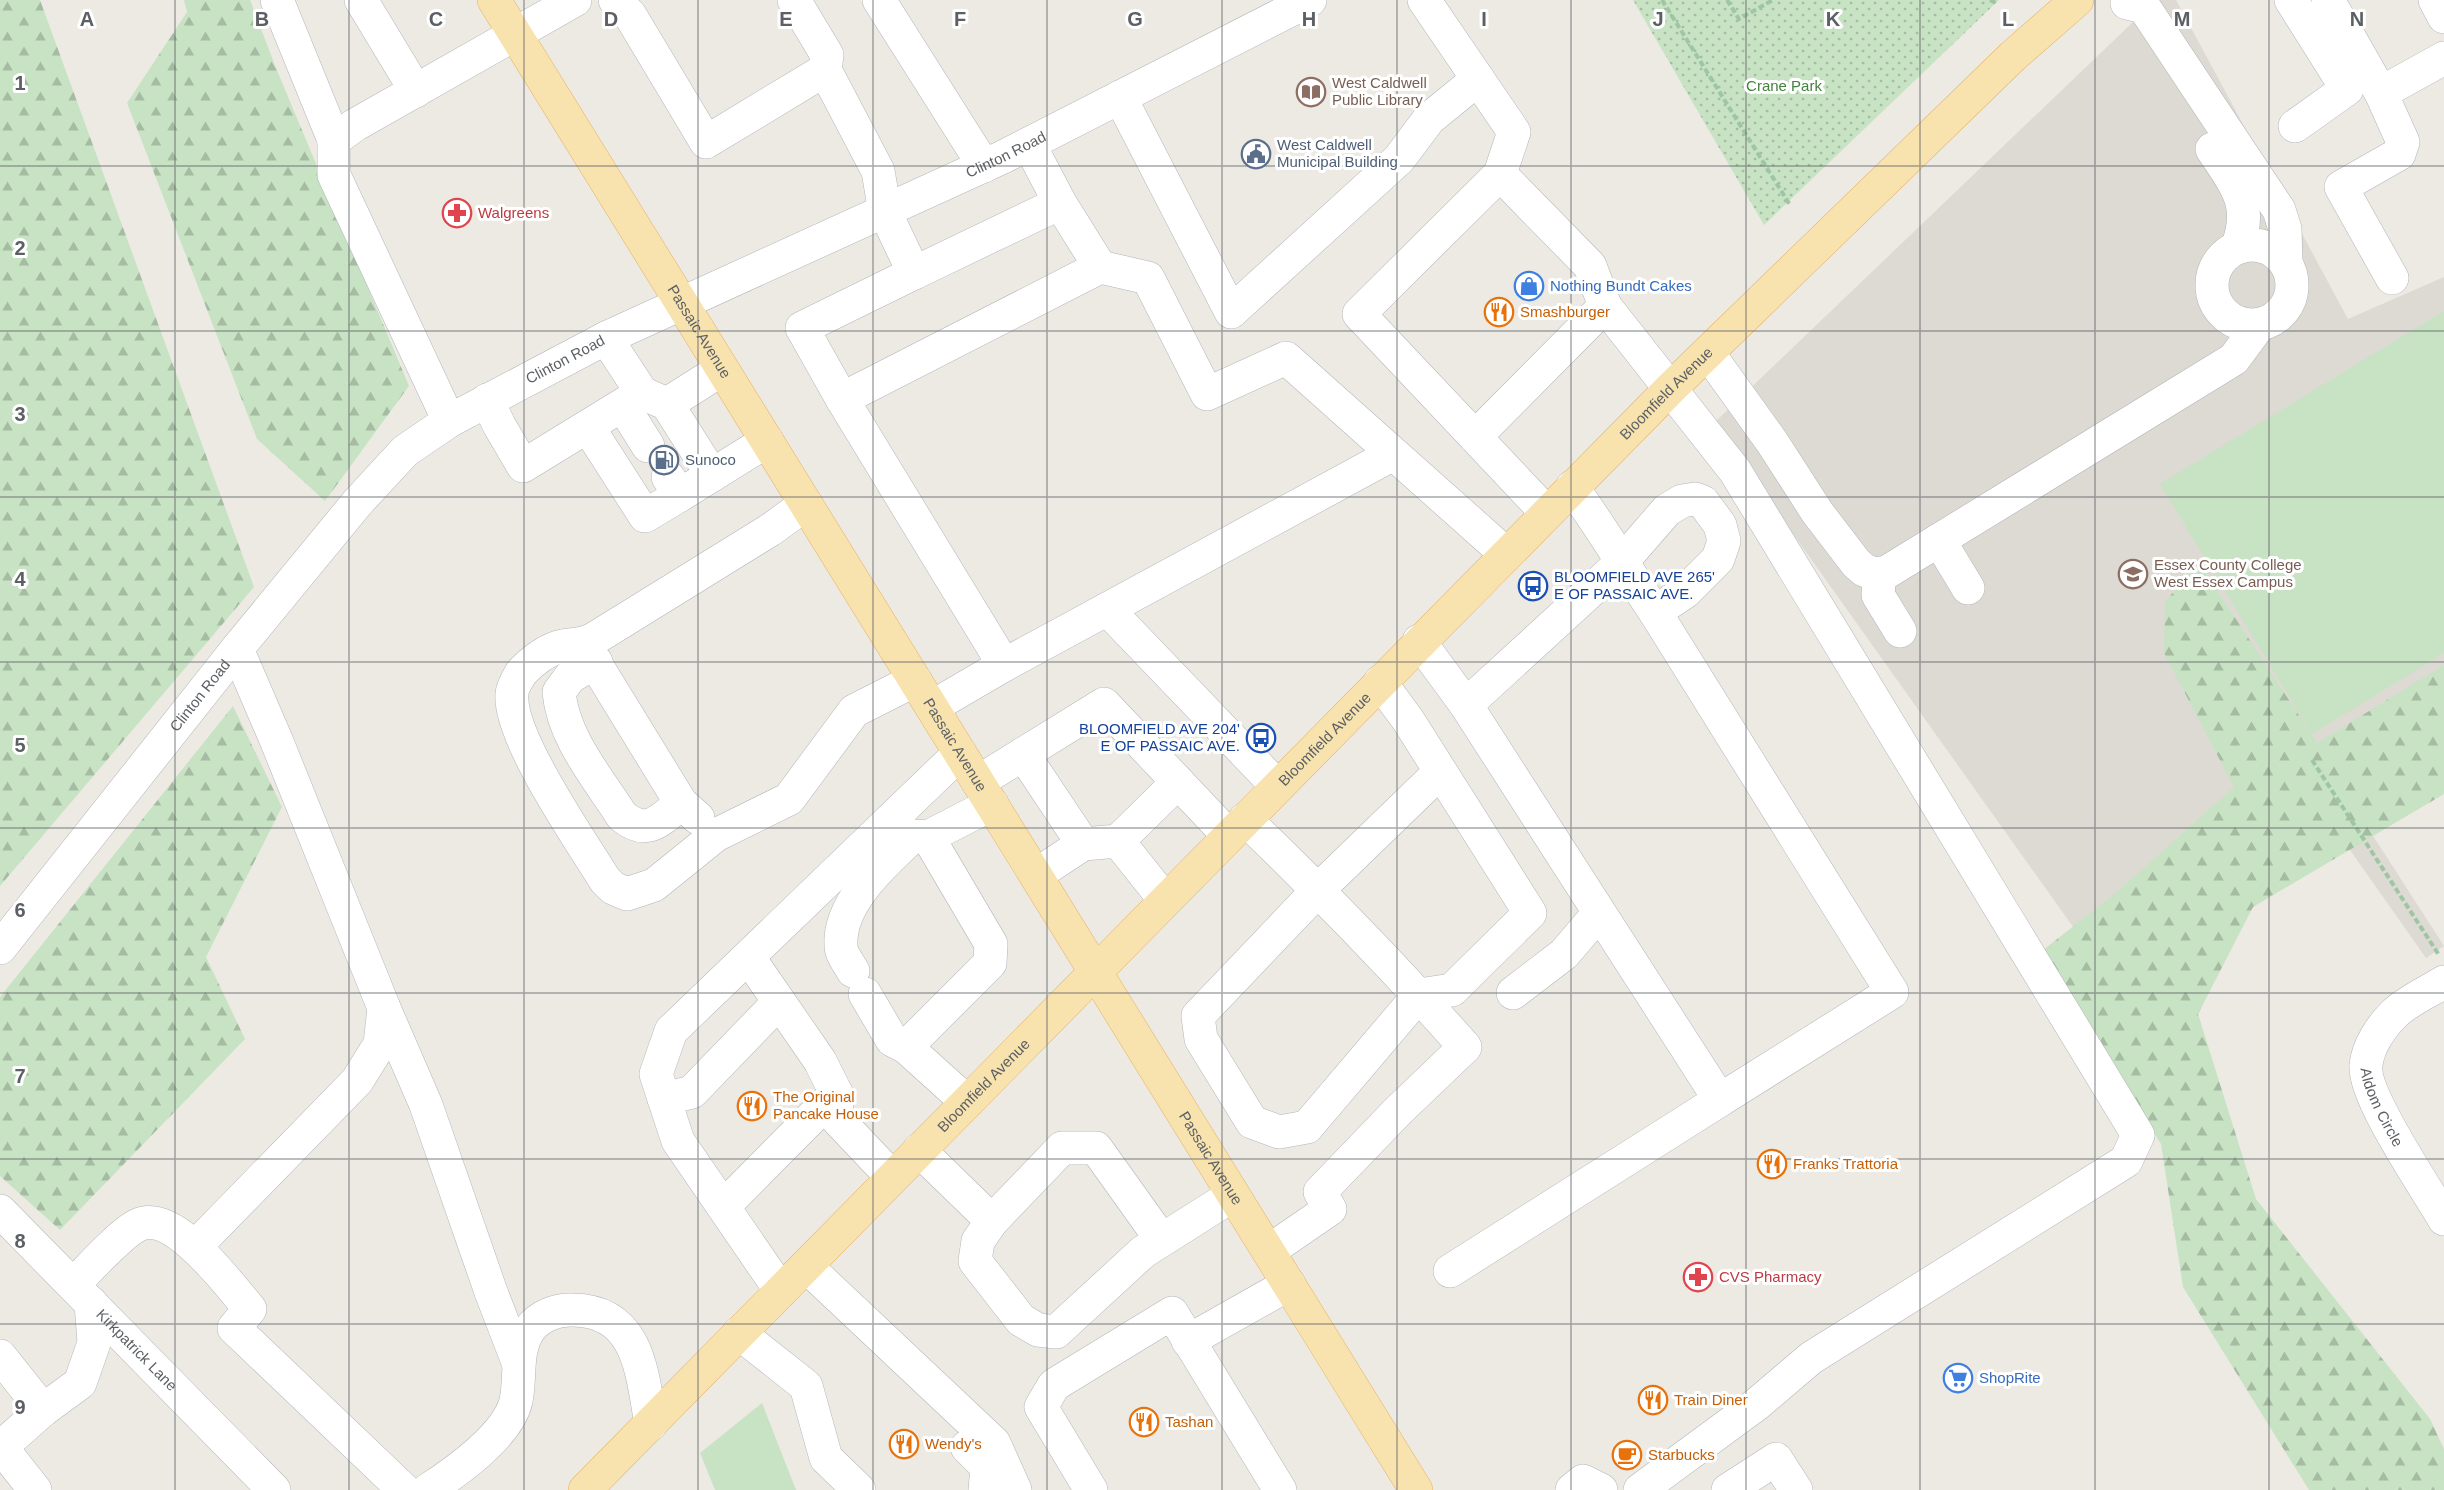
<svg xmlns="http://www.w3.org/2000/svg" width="2444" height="1490" font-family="Arial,sans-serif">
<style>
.education{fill:#ddd9d3}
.green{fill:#c7e3c3}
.forest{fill:url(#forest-firs)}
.park{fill:url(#park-dots)}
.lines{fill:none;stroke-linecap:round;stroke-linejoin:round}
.minor-casing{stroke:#b2b5b8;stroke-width:34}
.major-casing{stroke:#e5b266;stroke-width:34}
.path{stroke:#9ec6a4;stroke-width:4;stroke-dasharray:6 3;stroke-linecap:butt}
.minor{stroke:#fff;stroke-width:33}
.major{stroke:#f8e3af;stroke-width:33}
.grid{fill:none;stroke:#5c6064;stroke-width:1.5;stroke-opacity:0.55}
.labels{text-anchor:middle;stroke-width:6;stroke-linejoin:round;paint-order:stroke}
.education-label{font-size:15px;fill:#785e54;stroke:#fff;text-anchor:start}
.park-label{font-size:15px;fill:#42823d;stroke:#fff}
.service-label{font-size:15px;fill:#4e5e75;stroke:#fff;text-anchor:start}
.street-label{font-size:15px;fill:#5c6064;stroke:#fff}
.health-label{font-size:15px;fill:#be3a42;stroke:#fff;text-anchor:start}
.shop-label{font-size:15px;fill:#366cbe;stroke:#fff;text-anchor:start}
.food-label{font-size:15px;fill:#c56008;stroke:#fff;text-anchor:start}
.transit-label{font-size:15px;fill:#164399;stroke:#fff;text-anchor:start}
.grid-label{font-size:20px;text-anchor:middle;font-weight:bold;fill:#5c6064;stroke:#fff;stroke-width:6;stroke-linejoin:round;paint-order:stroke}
</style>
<defs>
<pattern id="forest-firs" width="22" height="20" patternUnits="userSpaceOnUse" patternTransform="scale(1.5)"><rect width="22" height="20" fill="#c7e3c3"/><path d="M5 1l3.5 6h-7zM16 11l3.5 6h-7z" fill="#a5bba2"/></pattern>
<pattern id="park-dots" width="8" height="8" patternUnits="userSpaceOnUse" patternTransform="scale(1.5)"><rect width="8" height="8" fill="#c7e3c3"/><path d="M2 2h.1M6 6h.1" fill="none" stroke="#a5bba2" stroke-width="1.8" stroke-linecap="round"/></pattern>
</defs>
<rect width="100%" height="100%" fill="#edeae4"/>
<!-- education -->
<path class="education" d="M 2156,0 L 2176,0 L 2348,319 L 2444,277 L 2444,726 L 2341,786 L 2444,946 L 2426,958 L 2319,806 L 2093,955 L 1714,423 Z"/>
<!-- green -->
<g class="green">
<path d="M 2444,311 L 2444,653 L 2312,734 L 2160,484 Z"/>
<path d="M 762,1403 L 796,1490 L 715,1490 L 700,1453 Z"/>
</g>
<!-- forest -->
<g class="forest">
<path d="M 0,0 L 40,0 L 254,587 L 0,886 Z"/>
<path d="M 184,0 L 250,0 L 276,68 L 409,386 L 325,501 L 257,439 L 127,103 L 187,12 Z"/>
<path d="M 2200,564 L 2317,743 L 2444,665 L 2444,794 L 2253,907 L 2198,1014 L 2256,1199 L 2430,1419 L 2444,1449 L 2444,1490 L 2309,1490 L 2183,1287 L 2161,1144 L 2038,954 L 2117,892 L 2234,787 L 2164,653 L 2165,601 Z"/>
<path d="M 233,706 L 282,807 L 206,957 L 245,1039 L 60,1230 L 0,1176 L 0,997 Z"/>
</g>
<!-- park -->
<path class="park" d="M 1633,0 L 1999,0 L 1764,225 Z"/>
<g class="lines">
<!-- minor casing -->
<g class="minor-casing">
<g id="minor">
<path d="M 277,0 L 334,140"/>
<path d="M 361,0 L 416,91"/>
<path d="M 615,0 L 630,15 L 706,142 L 825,70 L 878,171 L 885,212 L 914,273 L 802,328 L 842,399 L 1100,267 L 1148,278 L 1207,394 L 1286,358 L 1506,554"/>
<path d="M 794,0 L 827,55 L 825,70"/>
<path d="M 879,0 L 984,166"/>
<path d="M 1424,0 L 1514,132 L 1500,174"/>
<path d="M 2291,0 L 2347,89 L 2295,126"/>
<path d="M 2328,0 L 2381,93 L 2403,142 L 2399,154 L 2341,187 L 2392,278"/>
<path d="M 2435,0 L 2444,17"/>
<path d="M 2127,3 L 2144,7 L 2279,210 L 2285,229 L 2286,263"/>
<path d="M 2381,93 L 2444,58"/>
<path d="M 1120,97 L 1231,312 L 1399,159 L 1429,119 L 1478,79"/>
<path d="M 2212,149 C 2236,186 2254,204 2237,248"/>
<path d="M 1060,203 L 1100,267"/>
<circle cx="2252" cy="285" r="40"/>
<path d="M 914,273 L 1060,203 L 1029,144"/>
<path d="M 1605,306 L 1735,471 L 2138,1135 L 2126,1161 L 1811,1358 L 1757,1404 L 1640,1490"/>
<path d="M 1708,353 L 1772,442 L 1817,512 L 1856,563 L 1864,570 L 1875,574 L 1887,572 L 2234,359 L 2259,325"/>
<path d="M 642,393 L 667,404 L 712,475"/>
<path d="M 842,399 L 1004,665 L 932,707"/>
<path d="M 487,400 L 499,425 L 523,466 L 642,393 L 606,338"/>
<path d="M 667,404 L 721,370"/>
<path d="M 623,406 L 648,446"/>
<path d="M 449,421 L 334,175 L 334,140 L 355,125 L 575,0"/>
<path d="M 588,427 L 645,516 L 680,495"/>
<path d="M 1475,437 L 1605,306 L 1590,266 L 1500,174 L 1359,314 L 1547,513"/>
<path d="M 668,477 L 680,495 L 767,441"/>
<path d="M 1572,487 C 1602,528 1627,571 1655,612 L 1892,992 L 1720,1100"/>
<path d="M 806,504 L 770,530 L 597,637 C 583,646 577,643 563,646 C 547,649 531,662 521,673 C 518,678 512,688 512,694 C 508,736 581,841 605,880 L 613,888 L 627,894 L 654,885 L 716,835 L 789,799 L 854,711 L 915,680"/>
<path d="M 1939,540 L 1968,588"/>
<path d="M 1875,574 L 1879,582 L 1878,595 L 1900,631"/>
<path d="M 1107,609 L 1277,786"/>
<path d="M 1419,641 L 1466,705 L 1720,1100 L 1450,1271"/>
<path d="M 584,645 L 681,803 L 698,818"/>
<path d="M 237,649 L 277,742 L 384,1008 L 426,1105 L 491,1292 L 518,1362"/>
<path d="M 596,662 L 570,677 L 559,692 C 563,738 598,778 622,816 C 647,837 661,820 681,803"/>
<path d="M 1004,665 L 1393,454"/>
<path d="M 1380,682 L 1408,720 L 1530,913 L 1452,990 L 1419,995 L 1307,1127 L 1279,1132 L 1252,1122 L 1201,1039 L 1198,1016 L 1318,890 L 1440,772"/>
<path d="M 1466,705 L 1621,563 L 1667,510 L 1682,501 L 1695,499 L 1703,502 L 1720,525 L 1724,541 L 1718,559 L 1685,592 L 1655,612"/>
<path d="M 1023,754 L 1083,844"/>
<path d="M 978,782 L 1104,704 L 1229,836"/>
<path d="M 1245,819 C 1321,892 1395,968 1465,1047 L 1398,1111 L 1320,1192 L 1330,1209 L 1279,1244 L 1268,1250"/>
<path d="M 1118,841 L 1165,900"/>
<path d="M 1036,875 L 1083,844 L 1118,841 L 1178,782"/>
<path id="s1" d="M 0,948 L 237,649 L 357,503 L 405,451 L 449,421 L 606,338 L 1003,157 L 1310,0"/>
<path d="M 749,958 L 820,1061 L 836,1093 L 837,1119 L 892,1177"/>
<path d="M 853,971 C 849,964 841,954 841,946 C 838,903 885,862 913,836 L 928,837"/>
<path id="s2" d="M 2444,982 C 2428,992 2407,1001 2394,1014 C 2381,1027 2368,1046 2366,1065 C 2362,1095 2427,1189 2444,1219"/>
<path d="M 1513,993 L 1564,954 L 1599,913"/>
<path d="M 865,994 L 892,1040 L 906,1047 L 967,1102"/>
<path d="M 906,1047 L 990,963 L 991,944 L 928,837 L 992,804"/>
<path d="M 664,1099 L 692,1092 L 779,1002"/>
<path d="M 919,1150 L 992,1221"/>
<path d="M 724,1206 L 836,1093"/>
<path id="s3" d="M 0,1211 L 274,1490"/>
<path d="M 1161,1239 L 1096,1148 L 1062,1148 L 992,1221 L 978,1241 L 975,1261 L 1021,1320 L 1038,1330 L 1056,1332 L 1143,1252 L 1233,1195"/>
<path d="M 195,1247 L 357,1081 L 380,1044 L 384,1008"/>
<path d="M 806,1266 L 994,1443 L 1015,1490"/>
<path d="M 73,1285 C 88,1270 121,1233 138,1225 C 174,1208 229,1285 250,1309 L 234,1328 L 404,1490"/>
<path d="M 781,1291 L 678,1141 L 656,1074 L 671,1031 L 960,753"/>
<path d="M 739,1333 L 806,1386 L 826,1458 L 859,1490"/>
<path d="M 1188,1341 L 1289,1284"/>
<path d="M 0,1356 L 43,1410"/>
<path d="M 967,1447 L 987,1467 L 985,1490"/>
<path d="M 35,1490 L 1,1447 L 43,1410 L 80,1383 L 94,1343 L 91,1303"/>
<path d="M 428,1490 C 456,1472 508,1435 516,1401 C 521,1377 515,1352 529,1330 C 539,1316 557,1309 573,1310 C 639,1311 642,1373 651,1424"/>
<path d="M 1091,1490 L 1041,1407 L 1054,1385 L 1172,1313 L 1280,1490"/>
<path d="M 1572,1490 L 1583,1481 L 1601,1490"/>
<path d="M 1728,1490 L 1776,1459 L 1796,1490"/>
</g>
</g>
<!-- major casing -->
<g class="major-casing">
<g id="major">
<path id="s4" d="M 494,0 L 1416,1490"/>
<path id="s5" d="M 585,1490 L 1671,388 L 2013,56 L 2077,0"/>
</g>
</g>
<!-- path -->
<g class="path">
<path d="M 1662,0 L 1790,205"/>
<path d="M 1727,0 L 1739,19 L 1773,0"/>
<path d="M 1990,0 L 1998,4"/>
<path d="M 2312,760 L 2439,955"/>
</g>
<!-- minor -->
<use href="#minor" class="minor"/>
<!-- major -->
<use href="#major" class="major"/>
</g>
<!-- grid -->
<path class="grid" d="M 175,0 L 175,1490M 349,0 L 349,1490M 524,0 L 524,1490M 698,0 L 698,1490M 873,0 L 873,1490M 1047,0 L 1047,1490M 1222,0 L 1222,1490M 1397,0 L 1397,1490M 1571,0 L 1571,1490M 1746,0 L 1746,1490M 1920,0 L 1920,1490M 2095,0 L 2095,1490M 2269,0 L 2269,1490M 0,166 L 2444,166M 0,331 L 2444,331M 0,497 L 2444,497M 0,662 L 2444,662M 0,828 L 2444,828M 0,993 L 2444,993M 0,1159 L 2444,1159M 0,1324 L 2444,1324"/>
<!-- icons -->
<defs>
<g id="library-ring" transform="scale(1.5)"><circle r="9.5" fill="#fff" stroke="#8d6e63" stroke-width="1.5"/><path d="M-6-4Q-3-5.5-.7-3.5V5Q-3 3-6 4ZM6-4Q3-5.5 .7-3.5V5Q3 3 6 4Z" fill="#8d6e63"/></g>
<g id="civic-ring" transform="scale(1.5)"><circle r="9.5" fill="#fff" stroke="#5c6f8a" stroke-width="1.5"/><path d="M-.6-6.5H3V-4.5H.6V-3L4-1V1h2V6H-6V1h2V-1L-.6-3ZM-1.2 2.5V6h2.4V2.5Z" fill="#5c6f8a"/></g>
<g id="pharmacy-ring" transform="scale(1.5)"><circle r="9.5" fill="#fff" stroke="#e0444e" stroke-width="1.5"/><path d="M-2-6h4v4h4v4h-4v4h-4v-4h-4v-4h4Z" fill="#e0444e"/></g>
<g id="shop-ring" transform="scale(1.5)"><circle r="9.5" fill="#fff" stroke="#3f7fe0" stroke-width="1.5"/><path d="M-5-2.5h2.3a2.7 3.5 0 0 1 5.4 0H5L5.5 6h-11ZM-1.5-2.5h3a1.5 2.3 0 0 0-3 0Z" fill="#3f7fe0"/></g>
<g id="restaurant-ring" transform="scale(1.5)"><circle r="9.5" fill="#fff" stroke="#e8710a" stroke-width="1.5"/><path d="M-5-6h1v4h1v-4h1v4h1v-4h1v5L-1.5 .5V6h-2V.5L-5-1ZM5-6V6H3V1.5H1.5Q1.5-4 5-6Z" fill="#e8710a"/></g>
<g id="fuel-ring" transform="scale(1.5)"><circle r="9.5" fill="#fff" stroke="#5c6f8a" stroke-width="1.5"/><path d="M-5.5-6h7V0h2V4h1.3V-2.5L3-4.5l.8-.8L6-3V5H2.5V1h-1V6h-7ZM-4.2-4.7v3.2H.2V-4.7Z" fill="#5c6f8a"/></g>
<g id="university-ring" transform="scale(1.5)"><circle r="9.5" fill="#fff" stroke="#8d6e63" stroke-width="1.5"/><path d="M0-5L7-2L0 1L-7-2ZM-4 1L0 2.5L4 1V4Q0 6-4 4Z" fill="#8d6e63"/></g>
<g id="bus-ring" transform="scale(1.5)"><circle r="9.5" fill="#fff" stroke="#1a4fb4" stroke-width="1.5"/><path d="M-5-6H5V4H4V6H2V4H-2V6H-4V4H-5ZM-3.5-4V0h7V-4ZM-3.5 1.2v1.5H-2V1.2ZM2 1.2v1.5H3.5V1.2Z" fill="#1a4fb4"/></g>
<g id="supermarket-ring" transform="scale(1.5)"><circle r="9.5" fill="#fff" stroke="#3f7fe0" stroke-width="1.5"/><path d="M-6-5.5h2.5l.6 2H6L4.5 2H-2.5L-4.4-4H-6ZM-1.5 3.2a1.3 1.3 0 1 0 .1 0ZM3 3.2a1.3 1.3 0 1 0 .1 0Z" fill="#3f7fe0"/></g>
<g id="cafe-ring" transform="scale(1.5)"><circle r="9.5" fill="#fff" stroke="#e8710a" stroke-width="1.5"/><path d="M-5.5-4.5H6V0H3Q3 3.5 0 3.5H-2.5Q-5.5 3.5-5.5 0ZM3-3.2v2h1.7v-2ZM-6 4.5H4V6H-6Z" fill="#e8710a"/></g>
</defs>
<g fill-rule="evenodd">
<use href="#library-ring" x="1311" y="92"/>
<use href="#civic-ring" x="1256" y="154"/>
<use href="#pharmacy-ring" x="457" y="213"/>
<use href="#shop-ring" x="1529" y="286"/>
<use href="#restaurant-ring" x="1499" y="312"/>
<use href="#fuel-ring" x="664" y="460"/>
<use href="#university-ring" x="2133" y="574"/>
<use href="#bus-ring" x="1533" y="586"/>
<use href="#bus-ring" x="1261" y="738"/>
<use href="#restaurant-ring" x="752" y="1106"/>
<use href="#restaurant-ring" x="1772" y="1164"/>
<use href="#pharmacy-ring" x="1698" y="1277"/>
<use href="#supermarket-ring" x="1958" y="1378"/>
<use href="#restaurant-ring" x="1653" y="1400"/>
<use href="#restaurant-ring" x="1144" y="1422"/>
<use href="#restaurant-ring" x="904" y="1444"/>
<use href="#cafe-ring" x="1627" y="1455"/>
</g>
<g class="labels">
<!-- education labels -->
<g class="education-label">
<text x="1332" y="88">West Caldwell<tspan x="1332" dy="17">Public Library</tspan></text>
<text x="2154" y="570">Essex County College<tspan x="2154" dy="17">West Essex Campus</tspan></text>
</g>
<!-- park labels -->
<g class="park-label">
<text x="1784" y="91">Crane Park</text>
</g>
<!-- service labels -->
<g class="service-label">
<text x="1277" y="150">West Caldwell<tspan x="1277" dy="17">Municipal Building</tspan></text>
<text x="685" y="465">Sunoco</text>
</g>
<!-- street labels -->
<g class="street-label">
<text dy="5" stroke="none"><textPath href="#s1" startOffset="1312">Clinton Road</textPath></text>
<text dy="5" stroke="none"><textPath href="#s4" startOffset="390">Passaic Avenue</textPath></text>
<text dy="5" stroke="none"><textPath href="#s1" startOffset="826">Clinton Road</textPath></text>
<text dy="5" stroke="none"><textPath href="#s5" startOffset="1540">Bloomfield Avenue</textPath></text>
<text dy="5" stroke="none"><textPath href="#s1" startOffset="322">Clinton Road</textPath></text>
<text dy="5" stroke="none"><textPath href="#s5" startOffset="1054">Bloomfield Avenue</textPath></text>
<text dy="5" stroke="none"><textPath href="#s4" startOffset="876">Passaic Avenue</textPath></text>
<text dy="5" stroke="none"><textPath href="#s5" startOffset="568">Bloomfield Avenue</textPath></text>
<text dy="5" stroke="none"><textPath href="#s2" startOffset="164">Aldom Circle</textPath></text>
<text dy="5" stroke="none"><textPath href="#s4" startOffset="1362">Passaic Avenue</textPath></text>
<text dy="5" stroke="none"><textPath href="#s3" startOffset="195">Kirkpatrick Lane</textPath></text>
</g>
<!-- health labels -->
<g class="health-label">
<text x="478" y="218">Walgreens</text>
<text x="1719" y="1282">CVS Pharmacy</text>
</g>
<!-- shop labels -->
<g class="shop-label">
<text x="1550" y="291">Nothing Bundt Cakes</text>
<text x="1979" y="1383">ShopRite</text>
</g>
<!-- food labels -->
<g class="food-label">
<text x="1520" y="317">Smashburger</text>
<text x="773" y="1102">The Original<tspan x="773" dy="17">Pancake House</tspan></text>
<text x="1793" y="1169">Franks Trattoria</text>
<text x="1674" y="1405">Train Diner</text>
<text x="1165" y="1427">Tashan</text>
<text x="925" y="1449">Wendy's</text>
<text x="1648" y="1460">Starbucks</text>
</g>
<!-- transit labels -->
<g class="transit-label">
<text x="1554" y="582">BLOOMFIELD AVE 265'<tspan x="1554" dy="17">E OF PASSAIC AVE.</tspan></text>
<text x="1240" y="734" text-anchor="end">BLOOMFIELD AVE 204'<tspan x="1240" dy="17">E OF PASSAIC AVE.</tspan></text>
</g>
</g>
<g class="grid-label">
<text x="87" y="26">A</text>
<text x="262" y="26">B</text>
<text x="436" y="26">C</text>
<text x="611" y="26">D</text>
<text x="786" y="26">E</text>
<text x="960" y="26">F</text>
<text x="1135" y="26">G</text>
<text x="1309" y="26">H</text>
<text x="1484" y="26">I</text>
<text x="1658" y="26">J</text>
<text x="1833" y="26">K</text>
<text x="2008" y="26">L</text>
<text x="2182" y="26">M</text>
<text x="2357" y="26">N</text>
<text x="20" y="90">1</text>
<text x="20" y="255">2</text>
<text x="20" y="421">3</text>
<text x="20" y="586">4</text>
<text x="20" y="752">5</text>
<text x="20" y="917">6</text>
<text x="20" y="1083">7</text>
<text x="20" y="1248">8</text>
<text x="20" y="1414">9</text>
</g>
</svg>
